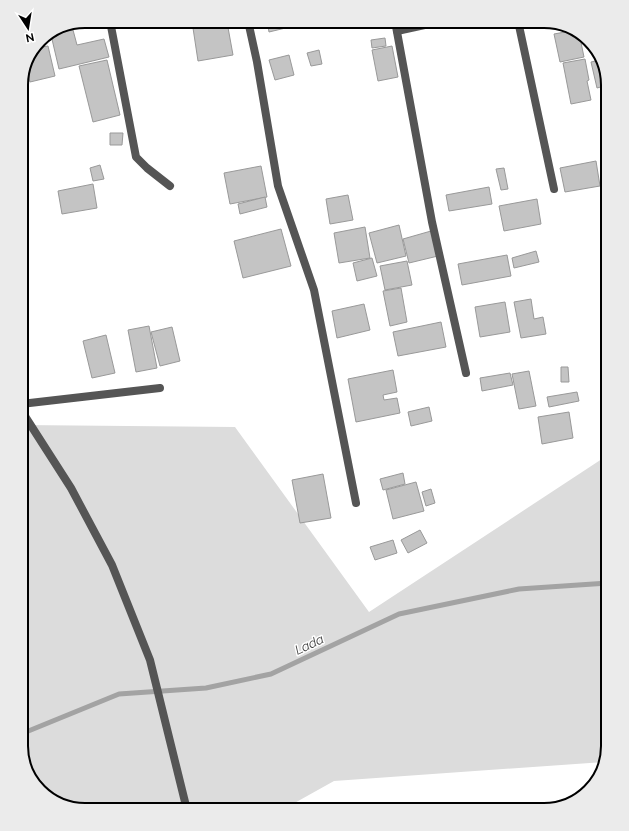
<svg xmlns="http://www.w3.org/2000/svg" width="629" height="831" font-family="Raleway,sans-serif">
<style>
.green{fill:#dcdcdc}
.lines{fill:none;stroke-linecap:round;stroke-linejoin:round}
.stream{stroke:#a3a3a3;stroke-width:5}
.building{fill:#c4c4c4;stroke:#999}
.minor{stroke:#555;stroke-width:8}
.labels{text-anchor:middle;stroke-width:3;stroke-linejoin:round;paint-order:stroke}
.water-label{font-size:13px;font-style:italic;fill:#444;stroke:#fff}
.rim{fill:none;stroke:#000;stroke-width:2}
</style>
<rect width="100%" height="100%" fill="#fff"/>
<!-- green -->
<path class="green" d="M 21,425 L 235,427 L 369,612 L 608,455 L 608,746 L 604,762 L 334,781 L 282,810 L 81,810 L 53,801 L 32,781 L 21,746 Z"/>
<g class="lines">
<!-- stream -->
<path class="stream" d="M 21,734 L 119,694 L 206,688 L 271,674 L 399,614 L 519,589 L 608,583"/>
</g>
<!-- building -->
<g class="building">
<path d="M 267,21 L 301,21 L 302,24 L 269,32 Z"/>
<path d="M 327,21 L 342,21 L 343,24 L 329,28 Z"/>
<path d="M 227,22 L 233,55 L 198,61 L 193,28 Z"/>
<path d="M 73,30 L 77,45 L 104,39 L 109,57 L 59,69 L 51,35 Z"/>
<path d="M 576,30 L 579,33 L 584,57 L 560,62 L 554,34 Z"/>
<path d="M 385,38 L 386,46 L 372,48 L 371,40 Z"/>
<path d="M 48,46 L 55,76 L 30,82 L 27,69 L 37,48 Z"/>
<path d="M 392,46 L 398,77 L 378,81 L 372,50 Z"/>
<path d="M 319,50 L 322,64 L 311,66 L 307,53 Z"/>
<path d="M 289,55 L 294,75 L 275,80 L 269,60 Z"/>
<path d="M 585,59 L 589,80 L 587,81 L 591,100 L 571,104 L 563,63 Z"/>
<path d="M 107,60 L 120,115 L 93,122 L 79,66 Z"/>
<path d="M 600,60 L 608,85 L 597,88 L 591,62 Z"/>
<path d="M 110,133 L 123,133 L 122,145 L 110,145 Z"/>
<path d="M 596,161 L 600,186 L 565,192 L 560,168 Z"/>
<path d="M 100,165 L 104,179 L 93,181 L 90,168 Z"/>
<path d="M 261,166 L 267,197 L 230,204 L 224,173 Z"/>
<path d="M 504,168 L 508,189 L 501,190 L 496,169 Z"/>
<path d="M 93,184 L 97,208 L 62,214 L 58,191 Z"/>
<path d="M 489,187 L 492,204 L 449,211 L 446,195 Z"/>
<path d="M 348,195 L 353,220 L 330,224 L 326,199 Z"/>
<path d="M 265,197 L 267,207 L 240,214 L 238,204 Z"/>
<path d="M 537,199 L 541,224 L 504,231 L 499,206 Z"/>
<path d="M 399,225 L 406,256 L 377,263 L 369,233 Z"/>
<path d="M 365,227 L 370,258 L 339,263 L 334,233 Z"/>
<path d="M 281,229 L 291,266 L 243,278 L 234,241 Z"/>
<path d="M 431,231 L 438,256 L 409,263 L 403,239 Z"/>
<path d="M 536,251 L 539,262 L 514,268 L 512,258 Z"/>
<path d="M 507,255 L 511,276 L 462,285 L 458,264 Z"/>
<path d="M 372,258 L 377,276 L 357,281 L 353,263 Z"/>
<path d="M 407,261 L 412,285 L 385,290 L 380,266 Z"/>
<path d="M 401,288 L 407,322 L 390,326 L 383,291 Z"/>
<path d="M 531,299 L 534,319 L 543,317 L 546,334 L 521,338 L 514,302 Z"/>
<path d="M 505,302 L 510,332 L 480,337 L 475,307 Z"/>
<path d="M 364,304 L 370,330 L 337,338 L 332,311 Z"/>
<path d="M 441,322 L 446,347 L 398,356 L 393,332 Z"/>
<path d="M 149,326 L 157,368 L 136,372 L 128,330 Z"/>
<path d="M 172,327 L 180,361 L 160,366 L 151,332 Z"/>
<path d="M 106,335 L 115,373 L 92,378 L 83,341 Z"/>
<path d="M 561,367 L 568,367 L 569,382 L 561,382 Z"/>
<path d="M 393,370 L 397,392 L 383,395 L 384,400 L 397,398 L 400,413 L 356,422 L 348,379 Z"/>
<path d="M 529,371 L 536,406 L 519,409 L 512,374 Z"/>
<path d="M 510,373 L 513,385 L 482,391 L 480,378 Z"/>
<path d="M 577,392 L 579,401 L 549,407 L 547,397 Z"/>
<path d="M 429,407 L 432,421 L 411,426 L 408,412 Z"/>
<path d="M 569,412 L 573,438 L 542,444 L 538,417 Z"/>
<path d="M 403,473 L 405,484 L 383,490 L 380,479 Z"/>
<path d="M 323,474 L 331,518 L 300,523 L 292,480 Z"/>
<path d="M 416,482 L 424,511 L 393,519 L 386,490 Z"/>
<path d="M 431,489 L 435,503 L 426,506 L 422,492 Z"/>
<path d="M 420,530 L 427,543 L 408,553 L 401,540 Z"/>
<path d="M 393,540 L 397,553 L 375,560 L 370,547 Z"/>
</g>
<g class="lines">
<!-- minor -->
<g class="minor">
<path d="M 110,21 L 136,157 L 147,168 L 170,186"/>
<path d="M 248,21 L 257,62 L 278,186 L 314,290 L 356,503"/>
<path d="M 395,21 L 432,222 L 466,373"/>
<path d="M 518,21 L 554,189"/>
<path d="M 397,31 L 443,21"/>
<path d="M 21,404 L 160,388"/>
<path d="M 21,410 L 71,488 L 112,565 L 150,660 L 187,810"/>
</g>
</g>
<g class="labels">
<!-- water labels -->
<g class="water-label">
<text transform="translate(309 644) rotate(-25)" y="5">Lada</text>
</g>
</g>
<!-- crop -->
<path d="M0 0H629V831H0ZM85 28H544A57 57 0 0 1 601 85V746A57 57 0 0 1 544 803H85A57 57 0 0 1 28 746V85A57 57 0 0 1 85 28Z" fill="#ebebeb" fill-rule="evenodd"/>
<path class="rim" d="M85 28H544A57 57 0 0 1 601 85V746A57 57 0 0 1 544 803H85A57 57 0 0 1 28 746V85A57 57 0 0 1 85 28Z"/>
<!-- north arrow -->
<g transform="translate(28 28) rotate(168)" stroke="#ffffff" stroke-width="3" paint-order="stroke">
<path d="M0-3L7 15L0 10L-7 15Z" fill="#000000"/>
<text y="-6" font-size="11" font-weight="bold" text-anchor="middle" fill="#000000">N</text>
</g>
</svg>
